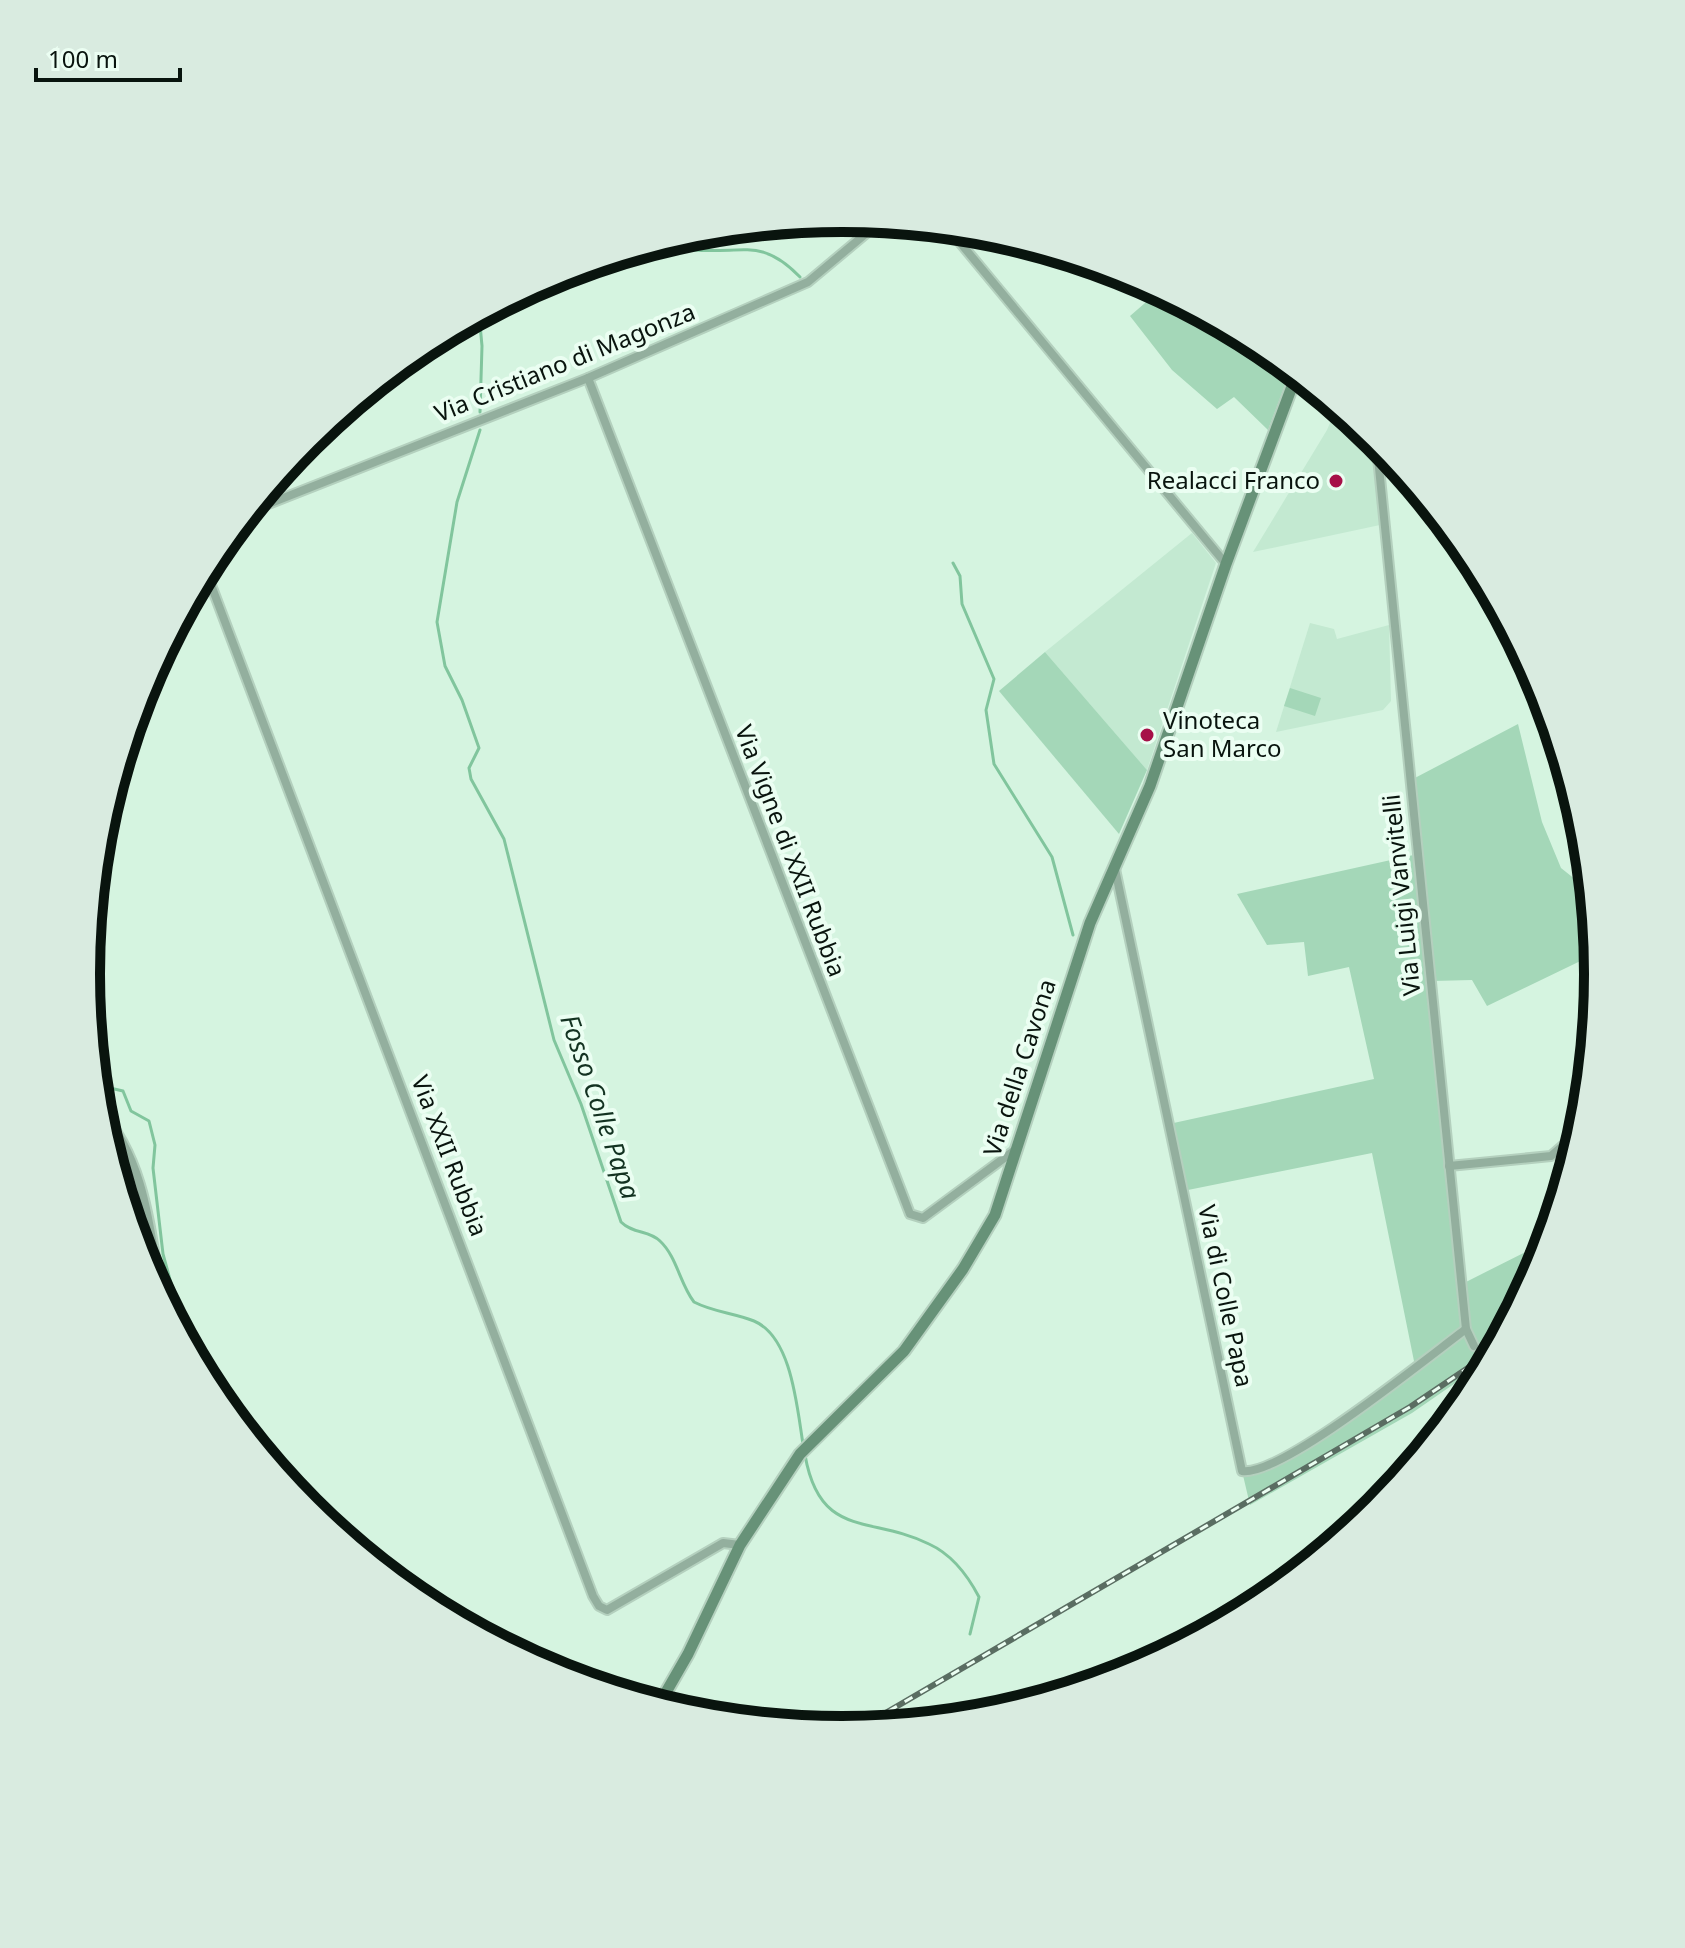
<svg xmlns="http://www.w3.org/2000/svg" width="1685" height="1948" font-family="'Noto Sans',sans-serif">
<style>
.built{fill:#c3e9d1}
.green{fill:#a4d7b8}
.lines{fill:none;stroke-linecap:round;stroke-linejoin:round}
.stream{stroke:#81c59d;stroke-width:3}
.street-tunnel{stroke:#b6d2c0;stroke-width:8;stroke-dasharray:8 4;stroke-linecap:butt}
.street-casing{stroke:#b4d0be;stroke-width:12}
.secondary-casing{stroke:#b4d0be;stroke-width:15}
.street{stroke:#93af9e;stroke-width:8}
.secondary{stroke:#679278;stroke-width:11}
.rail-casing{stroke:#5a6d62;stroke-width:6}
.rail{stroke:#ebfef2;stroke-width:3;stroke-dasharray:9;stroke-linecap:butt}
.poi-dot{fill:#a61048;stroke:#ebfef2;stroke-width:3}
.labels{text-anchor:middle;stroke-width:8;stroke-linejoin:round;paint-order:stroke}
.street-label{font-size:24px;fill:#09140e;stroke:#ebfef2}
.poi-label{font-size:24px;fill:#09140e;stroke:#ebfef2;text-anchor:end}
.water-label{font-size:26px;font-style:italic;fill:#133221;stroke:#ebfef2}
.rim{fill:none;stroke:#09140e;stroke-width:10}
</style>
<rect width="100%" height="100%" fill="#d5f4e0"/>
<!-- built -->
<g class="built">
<path d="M 1337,406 L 1372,437 L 1380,525 L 1253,552 L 1327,430 Z"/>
<path d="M 1192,533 L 1216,563 L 1147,770 L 1045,652 Z"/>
<path d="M 1310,623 L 1334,629 L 1337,639 L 1389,625 L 1391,701 L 1383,710 L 1276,732 Z"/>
</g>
<!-- green -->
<g class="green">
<path d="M 1160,290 L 1263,345 L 1275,355 L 1288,377 L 1268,430 L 1234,397 L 1217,409 L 1172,370 L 1130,316 Z"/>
<path d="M 1045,652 L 1147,770 L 1119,834 L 999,691 Z"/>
<path d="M 1290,688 L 1321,698 L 1315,716 L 1284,706 Z"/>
<path d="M 1518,724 L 1542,822 L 1561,868 L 1591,892 L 1597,953 L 1487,1006 L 1472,980 L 1432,981 L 1462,1284 L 1549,1240 L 1541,1264 L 1490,1359 L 1412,1413 L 1250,1505 L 1242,1471 L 1293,1454 L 1415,1366 L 1372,1153 L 1183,1191 L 1169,1124 L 1374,1079 L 1349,967 L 1308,976 L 1304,942 L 1267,945 L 1237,894 L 1418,854 L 1411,780 Z"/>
<path d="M 1582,1129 L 1562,1196 L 1556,1154 Z"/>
</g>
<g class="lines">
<!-- stream -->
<g class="stream">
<path d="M 679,237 L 694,250 C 744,254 761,237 800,277"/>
<path d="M 479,314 L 482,346 L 480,412"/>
<path d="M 480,430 L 457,502 L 437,622 L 445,666 L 462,700 L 479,748 L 469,768 L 471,779 L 504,839 L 554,1040 L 581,1104 L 621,1222 C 633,1234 649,1230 660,1241 C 677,1257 680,1284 694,1302 C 713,1312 734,1313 754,1321 C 792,1337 797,1408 803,1444"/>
<path d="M 953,563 L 960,576 L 962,604 L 994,679 L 986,710 L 994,764 L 1052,857 L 1073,935"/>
<path d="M 97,1085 L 123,1091 L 131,1111 L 149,1121 L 155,1145 L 153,1168 L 163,1254 L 189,1349"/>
<path d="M 805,1455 C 820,1540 871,1515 929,1544 C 951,1554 968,1576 979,1597 L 970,1634"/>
</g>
<!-- street-tunnel -->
<path class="street-tunnel" d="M 1474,1346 L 1487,1364"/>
<!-- street casing -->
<g class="street-casing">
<g id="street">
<path d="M 948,228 L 1226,564"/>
<path d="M 588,378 L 910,1214 L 923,1218 L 1015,1150"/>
<path d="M 1376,438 L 1466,1329 L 1474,1346"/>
<path d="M 248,512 L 588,378 L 808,282 L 881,221"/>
<path d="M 205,569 L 593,1596 L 599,1606 L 607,1610 L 723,1543 L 740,1545"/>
<path d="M 1115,869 L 1242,1471 C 1281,1477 1428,1357 1466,1329"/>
<path d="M 99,1109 C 146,1160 150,1231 161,1296"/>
<path d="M 1449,1166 L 1551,1156 L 1582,1129"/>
</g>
</g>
<!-- secondary casing -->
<g class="secondary-casing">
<path id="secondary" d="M 655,1704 L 665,1694 L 688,1654 L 740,1545 L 800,1454 L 904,1351 L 963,1269 L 995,1215 L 1090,923 L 1150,786 L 1226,564 L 1297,373"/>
</g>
<!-- street -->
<use href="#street" class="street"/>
<!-- secondary -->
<use href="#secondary" class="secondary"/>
<!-- rail casing -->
<g class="rail-casing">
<path id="rail" d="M 858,1729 L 1410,1407 L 1496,1349"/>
</g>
<!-- rail -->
<use href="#rail" class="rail"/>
</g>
<!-- markers -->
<g class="poi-dot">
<circle cx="1336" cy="481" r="8"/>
<circle cx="1147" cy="735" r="8"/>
</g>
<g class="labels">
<!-- street labels -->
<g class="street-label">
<text transform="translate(565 363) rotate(-22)" y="8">Via Cristiano di Magonza</text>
<text transform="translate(790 851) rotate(69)" y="8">Via Vigne di XXII Rubbia</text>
<text transform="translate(1402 895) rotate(-96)" y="8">Via Luigi Vanvitelli</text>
<text transform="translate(1020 1068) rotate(-72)" y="8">Via della Cavona</text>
<text transform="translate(449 1156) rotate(69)" y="8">Via XXII Rubbia</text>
<text transform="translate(1225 1296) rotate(78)" y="8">Via di Colle Papa</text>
</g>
<!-- poi labels -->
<g class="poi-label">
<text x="1320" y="489">Realacci Franco</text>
<text x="1163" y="729" text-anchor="start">Vinoteca<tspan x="1163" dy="28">San Marco</tspan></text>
</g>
<!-- water labels -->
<g class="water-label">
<text transform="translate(600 1107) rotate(71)" y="9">Fosso Colle Papa</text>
</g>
</g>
<!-- crop -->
<path d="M0 0H1685V1948H0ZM100 974a742 742 0 1 1 1484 0a742 742 0 1 1-1484 0Z" fill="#d9ebe0" fill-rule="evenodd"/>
<path class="rim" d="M100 974a742 742 0 1 1 1484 0a742 742 0 1 1-1484 0Z"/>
<!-- scale -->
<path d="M36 68v12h144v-12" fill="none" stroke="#09140e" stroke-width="4"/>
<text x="48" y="68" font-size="24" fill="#09140e" stroke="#ebfef2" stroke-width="6" paint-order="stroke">100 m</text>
</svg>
